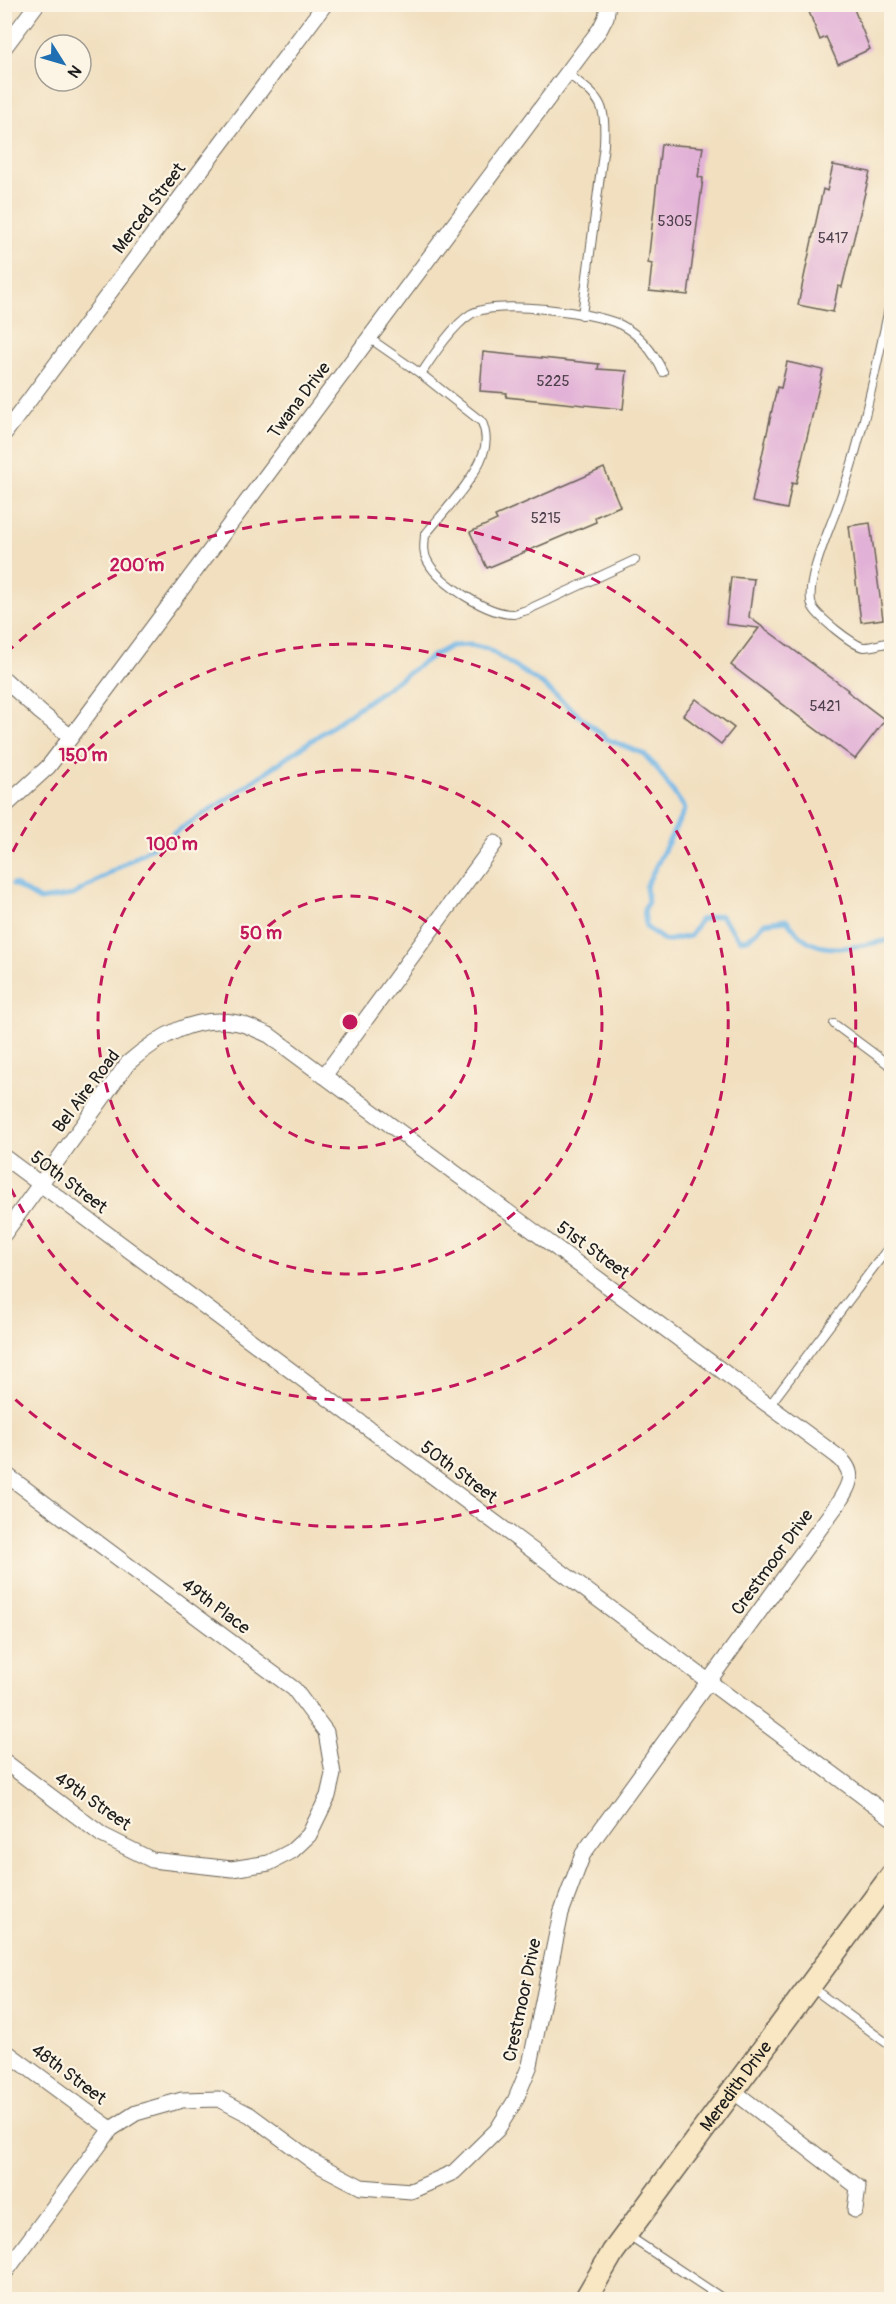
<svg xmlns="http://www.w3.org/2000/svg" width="896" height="2304" font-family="Pangolin,sans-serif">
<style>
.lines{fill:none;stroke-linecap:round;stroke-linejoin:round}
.stream{stroke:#70b5e6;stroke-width:5}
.building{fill:#e2b1d7}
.lane-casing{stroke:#676055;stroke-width:10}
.street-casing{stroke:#676055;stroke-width:17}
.secondary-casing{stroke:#676055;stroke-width:25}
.lane{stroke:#fff;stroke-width:8}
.street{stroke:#fff;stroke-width:15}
.secondary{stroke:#f9e7c3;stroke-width:22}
.ring{fill:none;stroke:#c2185b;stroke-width:3;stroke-dasharray:10 8}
.labels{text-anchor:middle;stroke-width:4.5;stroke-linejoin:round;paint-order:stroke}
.number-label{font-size:15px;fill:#4e414b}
.street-label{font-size:18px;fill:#1c1c1c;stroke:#fcf5e5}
.centre{fill:#c2185b;stroke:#fcf5e5;stroke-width:3}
.ring-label{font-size:18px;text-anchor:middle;font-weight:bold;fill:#c2185b;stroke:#fcf5e5;stroke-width:4.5;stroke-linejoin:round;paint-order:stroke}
</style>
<rect width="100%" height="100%" fill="#fcf5e5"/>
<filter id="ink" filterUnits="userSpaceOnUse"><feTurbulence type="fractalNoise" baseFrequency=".0167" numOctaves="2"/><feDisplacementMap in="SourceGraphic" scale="12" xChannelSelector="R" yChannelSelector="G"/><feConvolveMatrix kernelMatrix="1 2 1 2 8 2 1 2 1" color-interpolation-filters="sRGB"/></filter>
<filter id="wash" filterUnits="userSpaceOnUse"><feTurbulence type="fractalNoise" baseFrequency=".008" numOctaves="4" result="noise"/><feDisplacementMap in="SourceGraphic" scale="24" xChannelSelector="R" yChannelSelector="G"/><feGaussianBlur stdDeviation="1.35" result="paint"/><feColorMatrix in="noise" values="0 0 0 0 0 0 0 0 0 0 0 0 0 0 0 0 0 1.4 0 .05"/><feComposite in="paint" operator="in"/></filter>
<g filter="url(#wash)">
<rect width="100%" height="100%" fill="#f1dfbf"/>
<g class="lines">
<!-- stream -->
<path class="stream" d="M 13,884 L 40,900 L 73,895 L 146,851 L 236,793 L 431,657 L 451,646 L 471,645 L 488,649 L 542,684 L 607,739 L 644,754 L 658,770 L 685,809 L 646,886 L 648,902 L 644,909 L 646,927 L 665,941 L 690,936 L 700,920 L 720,915 L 740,940 L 748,939 L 765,923 L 787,920 C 814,962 850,946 892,940"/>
</g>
<g id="blocks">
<!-- building -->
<g class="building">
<path d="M 806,4 L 852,4 L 870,49 L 838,64 L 826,37 L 820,40 Z"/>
<path d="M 661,144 L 703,147 L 698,177 L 703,178 L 688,295 L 649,291 L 652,264 L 648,263 Z"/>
<path d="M 833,165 L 870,172 L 842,287 L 838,286 L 833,312 L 798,305 L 823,189 L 827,191 Z"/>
<path d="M 483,352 L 599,364 L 598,369 L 627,371 L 623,409 L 506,397 L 507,393 L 480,391 Z"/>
<path d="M 787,362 L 823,370 L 796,484 L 792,483 L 787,509 L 752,502 L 777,387 L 781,388 Z"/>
<path d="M 604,468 L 620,506 L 595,517 L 596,522 L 487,568 L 470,532 L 497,520 L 495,516 Z"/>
<path d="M 870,523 L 883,619 L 861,622 L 849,526 Z"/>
<path d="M 731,577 L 754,579 L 749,617 L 848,690 L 847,691 L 885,720 L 855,759 L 731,665 L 759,628 L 726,624 Z"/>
<path d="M 696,699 L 734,728 L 721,744 L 683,715 Z"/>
</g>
</g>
</g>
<g filter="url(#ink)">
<use href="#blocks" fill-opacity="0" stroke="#676055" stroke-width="1.5"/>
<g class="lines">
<!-- lane casing -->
<g class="lane-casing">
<g id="lane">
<path d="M 567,73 C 601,100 606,101 604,145 L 582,315"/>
<path d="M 892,295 C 875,371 861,449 832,521 C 825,539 805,587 812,605 C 815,615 855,647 864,647 C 873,647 883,643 892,642"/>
<path d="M 369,338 L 421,374 L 482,422 C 486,432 487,444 483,454 C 475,479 442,514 425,535 C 424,545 423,554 428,562 C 440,584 489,615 514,614 C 518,613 523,611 527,610 L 635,560"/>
<path d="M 421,374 C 433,356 452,326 471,314 C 496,299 595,312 621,325 C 640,335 654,353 663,372"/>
<path d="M 834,1024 L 892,1067"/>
<path d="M 769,1406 L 892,1243"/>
<path d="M 811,1987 L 892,2047"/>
<path d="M 627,2235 L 725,2300"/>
</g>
</g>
<!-- street casing -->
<g class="street-casing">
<g id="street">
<path d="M 4,48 L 37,4"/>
<path d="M 4,434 L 325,4"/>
<path d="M 4,679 L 40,712 L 71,737"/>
<path d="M 4,807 L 48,767 L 71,737 L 600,29 L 606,17 L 608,4"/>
<path d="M 324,1076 L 495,843"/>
<path d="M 4,1157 L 892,1818"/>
<path d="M 4,1234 L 128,1063 C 159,1036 196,1014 238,1023 C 248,1025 259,1031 269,1035 L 837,1456 C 857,1472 850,1484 839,1502 L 583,1854 L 561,1913 L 530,2065 L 515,2101 L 497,2130 L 454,2172 L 411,2191 L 361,2187 L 315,2163 L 250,2115 L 219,2099 L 182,2100 L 136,2113 L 111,2129 L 4,2274"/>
<path d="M 4,1473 L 294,1689 L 326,1732 L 333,1774 L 328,1796 L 309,1835 L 292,1851 L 269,1863 L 232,1869 L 152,1860 L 102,1835 L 4,1761"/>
<path d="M 4,2050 L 111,2129"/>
<path d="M 732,2090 L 858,2187 L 855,2210"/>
</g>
</g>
<!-- secondary casing -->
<g class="secondary-casing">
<g id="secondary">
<path id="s1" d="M 585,2300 L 613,2252 L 892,1875"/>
</g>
</g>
<!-- lane -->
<use href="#lane" class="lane"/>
<!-- street -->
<use href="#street" class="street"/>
<!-- secondary -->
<use href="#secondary" class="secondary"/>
</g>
</g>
<!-- distance rings -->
<g class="ring">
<circle cx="350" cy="1022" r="126"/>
<circle cx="350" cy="1022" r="252"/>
<path d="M5 868A378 378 0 1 1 5 1176"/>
<path d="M6 653A505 505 0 1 1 6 1391"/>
</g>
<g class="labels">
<!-- number labels -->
<g class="number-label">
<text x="675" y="226">5305</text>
<text x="833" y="243">5417</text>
<text x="553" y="386">5225</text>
<text x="546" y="523">5215</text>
<text x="825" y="711">5421</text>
</g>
<!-- street labels -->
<g class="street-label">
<text transform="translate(149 208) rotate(-53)" y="6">Merced Street</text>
<text transform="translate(299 400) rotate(-53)" y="6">Twana Drive</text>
<text transform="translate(86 1091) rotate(-53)" y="6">Bel Aire Road</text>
<text transform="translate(69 1182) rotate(37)" y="6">50th Street</text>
<text transform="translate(593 1250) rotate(36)" y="6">51st Street</text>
<text transform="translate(459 1472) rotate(37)" y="6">50th Street</text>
<text transform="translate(772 1562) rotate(-54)" y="6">Crestmoor Drive</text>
<text transform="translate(216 1606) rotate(37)" y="6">49th Place</text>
<text transform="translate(93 1801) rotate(35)" y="6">49th Street</text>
<text transform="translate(522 2000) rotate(-78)" y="6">Crestmoor Drive</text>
<text transform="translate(69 2074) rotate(37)" y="6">48th Street</text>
<text dy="6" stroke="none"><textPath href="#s1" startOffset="262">Meredith Drive</textPath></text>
</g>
</g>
<circle cx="350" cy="1022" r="9" class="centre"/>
<g class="ring-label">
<text x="137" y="571">200 m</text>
<text x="83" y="761">150 m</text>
<text x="172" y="850">100 m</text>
<text x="261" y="939">50 m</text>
</g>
<!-- margin -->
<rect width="896" height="2304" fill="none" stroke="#fcf5e5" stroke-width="24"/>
<!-- north arrow -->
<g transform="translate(63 63) rotate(127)"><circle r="28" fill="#fcf5e5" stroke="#a29e95" stroke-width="1.5"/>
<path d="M0-4.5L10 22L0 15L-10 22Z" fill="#1f6fb2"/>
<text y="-9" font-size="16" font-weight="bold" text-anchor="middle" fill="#1c1c1c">N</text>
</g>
</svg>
